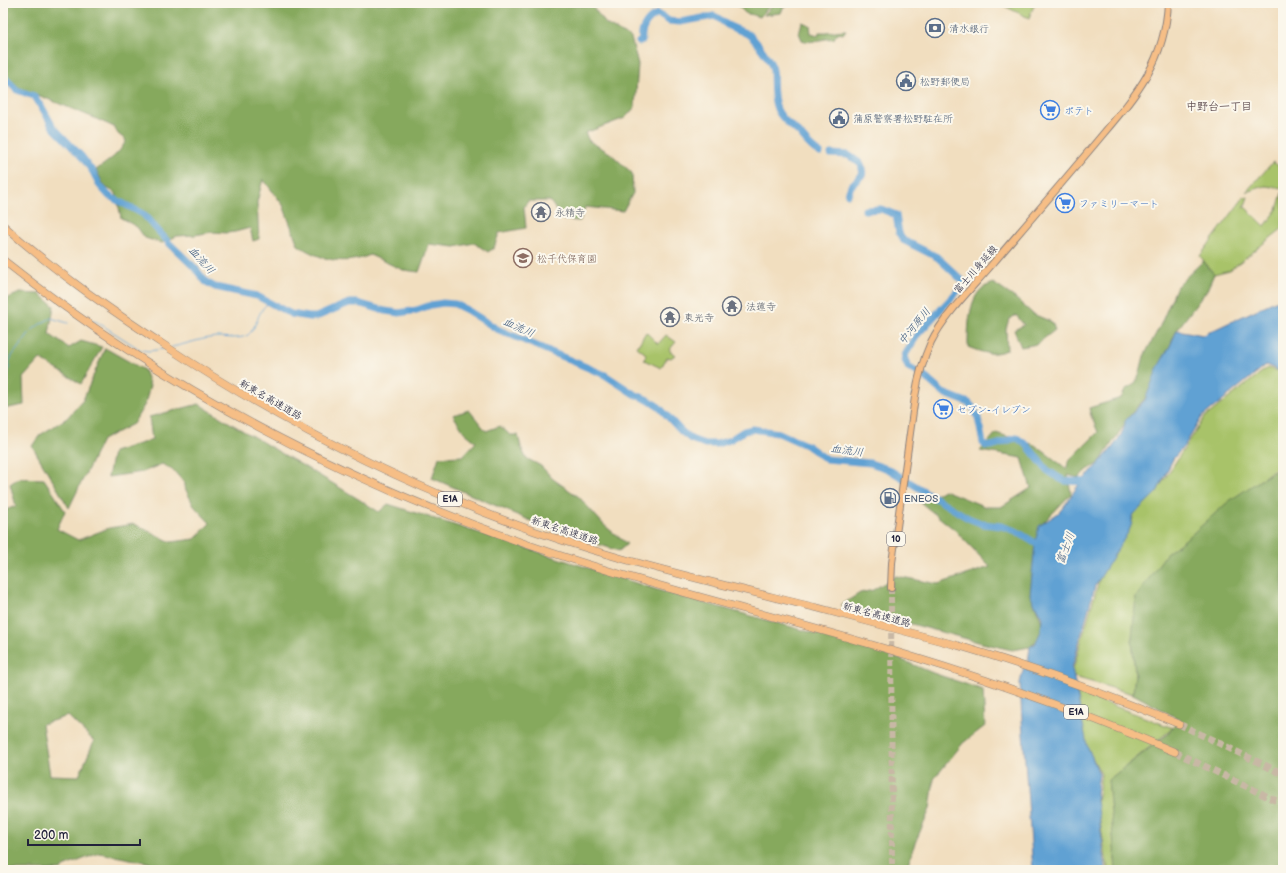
<svg xmlns="http://www.w3.org/2000/svg" width="1286" height="873" font-family="'Balsamiq Sans','Klee One',sans-serif">
<style>
.green{fill:#a8c369;stroke:#657252}
.forest{fill:#86a95d;stroke:#54664c;fill-rule:evenodd}
.water{fill:#60a1d3;stroke:#416287}
.lines{fill:none;stroke-linecap:round;stroke-linejoin:round}
.stream{stroke:#60a1d3;stroke-width:1}
.river{stroke:#60a1d3;stroke-width:7}
.major-tunnel{stroke:#c8b8a5;stroke-width:6;stroke-dasharray:6 3;stroke-linecap:butt}
.highway-tunnel{stroke:#c8b8a5;stroke-width:7;stroke-dasharray:7 3.5;stroke-linecap:butt}
.major-casing{stroke:#8a807d;stroke-width:8}
.highway-casing{stroke:#8a807d;stroke-width:8}
.major{stroke:#f6be86;stroke-width:6}
.highway{stroke:#f6be86;stroke-width:7}
.highway-bridge-casing{stroke:#8a807d;stroke-width:8;stroke-linecap:butt}
.highway-bridge{stroke:#f6be86;stroke-width:7}
.labels{text-anchor:middle;stroke-width:4;stroke-linejoin:round;paint-order:stroke}
.shield{fill:#fbf7ec;stroke:#636270;stroke-width:1}
.shield-label{font-size:9px;font-weight:bold;fill:#22223b}
.service-label{font-size:10px;fill:#4e5e75;stroke:#fbf7ec;text-anchor:start}
.shop-label{font-size:10px;fill:#366cbe;stroke:#fbf7ec;text-anchor:start}
.worship-label{font-size:10px;fill:#5b616d;stroke:#fbf7ec;text-anchor:start}
.education-label{font-size:10px;fill:#785e54;stroke:#fbf7ec;text-anchor:start}
.street-label{font-size:10px;fill:#22223b;stroke:#fbf7ec}
.neighbourhood-label{font-size:11px;font-weight:bold;fill:#645255;stroke:#fbf7ec}
.water-label{font-size:11px;font-style:italic;fill:#3e5b7f;stroke:#fbf7ec}
</style>
<rect width="100%" height="100%" fill="#fbf7ec"/>
<filter id="ink" filterUnits="userSpaceOnUse"><feTurbulence type="fractalNoise" baseFrequency=".025" numOctaves="2"/><feDisplacementMap in="SourceGraphic" scale="8" xChannelSelector="R" yChannelSelector="G"/><feConvolveMatrix kernelMatrix="1 2 1 2 8 2 1 2 1" color-interpolation-filters="sRGB"/></filter>
<filter id="wash" filterUnits="userSpaceOnUse"><feTurbulence type="fractalNoise" baseFrequency=".012" numOctaves="4" result="noise"/><feDisplacementMap in="SourceGraphic" scale="16" xChannelSelector="R" yChannelSelector="G"/><feGaussianBlur stdDeviation="0.9" result="paint"/><feColorMatrix in="noise" values="0 0 0 0 0 0 0 0 0 0 0 0 0 0 0 0 0 1.4 0 .05"/><feComposite in="paint" operator="in"/></filter>
<g filter="url(#wash)">
<rect width="100%" height="100%" fill="#f1debf"/>
<!-- green -->
<g class="green">
<path d="M 998,3 L 1035,3 L 1029,18 Z"/>
<path d="M 1273,162 L 1280,167 L 1283,167 L 1283,188 L 1265,186 L 1246,192 Z"/>
<path d="M 1282,193 L 1283,193 L 1283,228 L 1230,270 L 1214,274 L 1200,256 L 1244,197 L 1248,197 L 1244,208 L 1245,207 L 1265,226 L 1277,210 Z"/>
<path d="M 646,332 L 658,344 L 666,335 L 676,342 L 669,350 L 675,355 L 671,358 L 667,357 L 661,368 L 644,360 L 646,354 L 637,347 Z"/>
<path d="M 1267,368 L 1283,372 L 1283,462 L 1165,556 L 1132,637 L 1135,674 L 1133,694 L 1071,676 L 1100,577 L 1130,527 L 1134,514 L 1158,489 L 1205,417 Z"/>
<path d="M 1077,692 L 1173,728 L 1141,754 L 1110,779 L 1116,870 L 1108,870 L 1097,803 L 1101,774 L 1086,746 Z"/>
</g>
<!-- forest -->
<g class="forest">
<path d="M 3,3 L 518,3 L 538,6 L 545,3 L 567,3 L 569,5 L 592,6 L 606,24 L 631,38 L 638,64 L 635,107 L 625,118 L 585,133 L 589,141 L 610,153 L 632,173 L 633,193 L 623,211 L 585,207 L 580,221 L 563,220 L 550,201 L 528,201 L 524,207 L 526,228 L 499,233 L 494,248 L 488,252 L 474,243 L 455,247 L 429,244 L 419,272 L 403,270 L 370,255 C 346,266 319,260 298,245 L 283,205 L 263,179 L 257,202 L 259,239 L 253,241 L 250,228 L 235,232 L 227,233 L 212,232 L 195,235 L 177,236 L 162,243 L 145,238 L 137,227 L 121,218 L 116,193 L 105,187 L 96,170 C 107,162 121,153 126,140 L 118,134 L 114,127 L 92,117 L 3,81 Z"/>
<path d="M 735,3 L 772,3 L 760,17 L 745,13 Z"/>
<path d="M 775,3 L 790,3 L 787,6 L 783,8 L 781,13 L 764,15 Z"/>
<path d="M 802,22 L 810,25 L 811,33 L 818,35 L 819,32 C 828,33 837,30 846,30 L 843,34 L 838,33 L 835,36 L 834,39 C 823,37 812,45 802,40 L 799,33 Z"/>
<path d="M 1203,261 L 1214,274 L 1207,290 L 1177,330 L 1148,395 L 1132,413 L 1099,463 L 1084,472 L 1079,478 L 1068,475 L 1071,494 L 1042,524 L 1033,600 L 1046,632 L 1030,647 L 1012,650 L 982,643 L 841,605 L 860,593 L 873,590 L 896,576 L 938,584 L 990,567 L 955,530 L 921,503 L 944,490 L 986,507 L 1001,507 L 1031,488 L 1022,458 L 980,451 L 996,433 L 1035,445 L 1067,469 L 1068,462 L 1098,432 L 1091,416 L 1089,408 L 1121,398 L 1126,389 L 1135,384 L 1140,372 L 1144,356 L 1160,326 L 1177,286 Z"/>
<path d="M 993,283 L 1015,298 L 1033,314 L 1052,322 L 1055,330 L 1037,344 L 1021,347 L 1014,330 L 1024,325 L 1016,315 L 1009,319 L 1006,329 L 1007,350 C 991,356 983,353 968,347 C 968,329 968,298 984,287 C 986,286 990,285 993,283 Z"/>
<path d="M 20,293 L 40,294 L 54,306 L 49,334 L 69,348 L 81,341 L 102,347 L 81,384 L 40,359 L 23,378 L 24,405 L 3,409 L 3,300 Z"/>
<path d="M 105,348 L 144,370 L 150,386 L 145,404 L 133,424 L 102,440 L 69,508 L 32,446 L 40,435 L 67,418 L 83,400 Z"/>
<path d="M 199,404 C 258,441 320,474 379,512 L 388,504 L 664,592 L 883,652 L 933,673 L 983,690 L 985,726 L 963,743 L 934,779 L 930,809 L 915,843 L 906,870 L 187,870 L 99,853 L 63,867 L 61,870 L 3,870 L 3,511 L 16,506 L 10,484 L 19,478 L 44,479 L 65,511 L 57,529 L 78,540 L 109,528 L 134,524 L 171,542 L 195,539 L 210,523 L 194,506 L 185,488 L 185,484 L 174,471 L 162,464 L 143,472 L 108,477 L 113,452 L 152,440 L 149,417 ZM 68,716 L 94,741 L 79,776 L 50,775 L 42,724 Z"/>
<path d="M 469,410 L 486,431 L 500,426 L 510,435 L 518,435 L 521,447 L 526,458 L 541,466 L 553,479 L 579,497 L 604,525 L 627,544 L 619,551 L 545,527 L 432,478 L 439,457 L 463,456 L 476,442 L 464,432 L 453,415 Z"/>
<path d="M 1283,465 L 1283,870 L 1116,870 L 1108,780 L 1168,734 L 1179,719 L 1133,694 L 1135,674 L 1132,637 L 1136,597 L 1166,554 L 1191,535 L 1229,501 Z"/>
</g>
<!-- water -->
<path class="water" d="M 1283,299 L 1283,372 L 1266,365 L 1202,417 L 1185,445 L 1173,459 L 1157,492 L 1132,516 L 1132,523 L 1129,531 L 1095,586 L 1072,668 L 1087,745 L 1099,774 L 1096,793 L 1106,870 L 1033,870 L 1022,720 L 1020,683 L 1025,662 L 1028,662 L 1030,647 L 1035,644 L 1041,631 L 1042,618 L 1030,595 L 1035,543 L 1039,526 C 1045,522 1051,518 1057,514 C 1065,507 1071,495 1077,487 C 1090,471 1125,441 1125,421 L 1145,400 L 1158,367 L 1170,346 L 1177,330 L 1203,335 L 1275,301 Z"/>
<g class="lines">
<!-- stream -->
<g class="stream">
<path d="M 89,320 L 97,322 L 141,350 L 149,351 L 163,349"/>
<path d="M 172,347 C 187,344 202,338 217,337 C 226,337 240,340 248,335 C 257,328 257,312 267,304 L 275,307"/>
<path d="M 3,388 L 5,387 L 9,369 L 9,362 L 12,356 L 30,332 L 40,324 L 51,318 L 68,323"/>
<path d="M 3,413 L 6,418 L 3,424"/>
</g>
<!-- river -->
<g class="river">
<path d="M 639,42 L 642,41 C 640,29 647,19 658,14 L 669,21 L 680,22 L 714,16 C 720,18 723,23 729,26 C 735,29 743,31 749,35 C 755,39 772,62 773,70 C 774,83 772,97 777,109 C 782,121 792,125 800,134 C 806,141 811,148 820,153"/>
<path d="M 3,76 L 17,90 L 34,96 L 43,109 L 53,127 L 82,157 L 93,172 L 100,186 L 109,196 L 143,214 L 170,244 L 194,267 L 206,282 L 215,287 L 257,296 L 291,314 L 309,317 L 316,317 L 349,303 L 358,303 L 385,311 L 399,313 L 417,310 L 431,305 L 443,303 L 455,304 L 467,310 L 497,329 L 605,375 L 634,394 L 648,400 L 659,407 L 681,431 L 691,439 L 699,442 L 705,444 L 717,444 L 730,440 L 744,431 L 753,429 L 779,433 L 808,446 L 826,459 L 870,463 L 888,469 L 968,518 L 983,524 L 1001,526 L 1016,531 L 1043,548"/>
<path d="M 831,154 L 848,155 L 861,164 L 863,174 L 851,186 L 848,194"/>
<path d="M 865,210 L 881,209 L 896,215 L 899,233 L 903,240 L 937,257 L 965,283 L 918,334 L 905,355 L 905,360 L 908,367 L 925,377 L 943,393 L 969,403 L 974,409 L 978,418 L 983,443 L 986,446 C 994,448 1007,439 1017,438 L 1027,445 L 1047,470 L 1059,478 L 1065,481 L 1090,482"/>
</g>
</g>
</g>
<g filter="url(#ink)">
<g class="lines">
<!-- major-tunnel -->
<path class="major-tunnel" d="M 891,588 L 892,870"/>
<!-- highway-tunnel -->
<g class="highway-tunnel">
<path d="M 1179,724 L 1283,774"/>
<path d="M 1175,752 L 1283,804"/>
</g>
<!-- major casing -->
<g class="major-casing">
<path id="major" d="M 891,588 L 892,563 L 915,397 C 918,378 923,360 931,342 C 944,316 969,291 988,269 C 1025,226 1062,183 1098,140 C 1135,96 1165,63 1168,3"/>
</g>
<!-- highway casing -->
<g class="highway-casing">
<g id="highway">
<path d="M 3,260 C 159,384 339,478 526,544 C 638,583 753,610 866,643 C 971,673 1074,709 1175,752"/>
<path d="M 956,645 C 1032,667 1106,694 1179,724"/>
</g>
</g>
<!-- major -->
<use href="#major" class="major"/>
<!-- highway -->
<use href="#highway" class="highway"/>
<!-- highway-bridge casing -->
<g class="highway-bridge-casing">
<path id="highway-bridge" d="M 3,225 C 53,270 108,308 164,345 C 280,422 405,486 537,532 C 629,564 724,585 818,608 C 864,620 910,633 956,645"/>
</g>
<!-- highway-bridge -->
<use href="#highway-bridge" class="highway-bridge"/>
</g>
</g>
<!-- icons -->
<defs>
<g id="bank-ring" transform="scale(1)"><circle r="9.5" fill="#fbf7ec" stroke="#5c6f8a" stroke-width="1.5"/><path d="M-6-4H6V4H-6ZM0-2.3a2.3 2.3 0 1 0 0 4.6a2.3 2.3 0 1 0 0-4.6Z" fill="#5c6f8a"/></g>
<g id="civic-ring" transform="scale(1)"><circle r="9.5" fill="#fbf7ec" stroke="#5c6f8a" stroke-width="1.5"/><path d="M-.6-6.5H3V-4.5H.6V-3L4-1V1h2V6H-6V1h2V-1L-.6-3ZM-1.2 2.5V6h2.4V2.5Z" fill="#5c6f8a"/></g>
<g id="supermarket-ring" transform="scale(1)"><circle r="9.5" fill="#fbf7ec" stroke="#3f7fe0" stroke-width="1.5"/><path d="M-6-5.5h2.5l.6 2H6L4.5 2H-2.5L-4.4-4H-6ZM-1.5 3.2a1.3 1.3 0 1 0 .1 0ZM3 3.2a1.3 1.3 0 1 0 .1 0Z" fill="#3f7fe0"/></g>
<g id="temple-ring" transform="scale(1)"><circle r="9.5" fill="#fbf7ec" stroke="#6b7280" stroke-width="1.5"/><path d="M0-6L5-2H3V0L6.5 2.5H4V6H1.5V3h-3V6H-4V2.5H-6.5L-3 0V-2H-5Z" fill="#6b7280"/></g>
<g id="school-ring" transform="scale(1)"><circle r="9.5" fill="#fbf7ec" stroke="#8d6e63" stroke-width="1.5"/><path d="M0-5L7-2L0 1L-7-2ZM-4 1L0 2.5L4 1V4Q0 6-4 4Z" fill="#8d6e63"/></g>
<g id="fuel-ring" transform="scale(1)"><circle r="9.5" fill="#fbf7ec" stroke="#5c6f8a" stroke-width="1.5"/><path d="M-5.5-6h7V0h2V4h1.3V-2.5L3-4.5l.8-.8L6-3V5H2.5V1h-1V6h-7ZM-4.2-4.7v3.2H.2V-4.7Z" fill="#5c6f8a"/></g>
</defs>
<g fill-rule="evenodd">
<use href="#bank-ring" x="935" y="28"/>
<use href="#civic-ring" x="906" y="81"/>
<use href="#supermarket-ring" x="1050" y="110"/>
<use href="#civic-ring" x="839" y="118"/>
<use href="#supermarket-ring" x="1065" y="203"/>
<use href="#temple-ring" x="541" y="212"/>
<use href="#school-ring" x="523" y="258"/>
<use href="#temple-ring" x="732" y="306"/>
<use href="#temple-ring" x="670" y="317"/>
<use href="#supermarket-ring" x="943" y="409"/>
<use href="#fuel-ring" x="890" y="498"/>
</g>
<g class="labels">
<!-- shield labels -->
<g class="shield">
<rect x="438" y="492" width="24" height="14" rx="3"/>
<rect x="887" y="532" width="18" height="14" rx="3"/>
<rect x="1064" y="705" width="24" height="14" rx="3"/>
</g>
<g class="shield-label">
<text x="450" y="502">E1A</text>
<text x="896" y="542">10</text>
<text x="1076" y="715">E1A</text>
</g>
<!-- service labels -->
<g class="service-label">
<text x="949" y="32">清水銀行</text>
<text x="920" y="85">松野郵便局</text>
<text x="853" y="122">蒲原警察署松野駐在所</text>
<text x="904" y="502">ENEOS</text>
</g>
<!-- shop labels -->
<g class="shop-label">
<text x="1064" y="114">ポテト</text>
<text x="1079" y="207">ファミリーマート</text>
<text x="957" y="413">セブン-イレブン</text>
</g>
<!-- worship labels -->
<g class="worship-label">
<text x="555" y="216">永精寺</text>
<text x="746" y="310">法蓮寺</text>
<text x="684" y="321">東光寺</text>
</g>
<!-- education labels -->
<g class="education-label">
<text x="537" y="262">松千代保育園</text>
</g>
<!-- street labels -->
<g class="street-label">
<text transform="translate(975 269) rotate(-49)" y="4">富士川身延線</text>
<text transform="translate(271 399) rotate(30)" y="4">新東名高速道路</text>
<text transform="translate(565 530) rotate(18)" y="4">新東名高速道路</text>
<text transform="translate(877 614) rotate(15)" y="4">新東名高速道路</text>
</g>
<!-- neighbourhood labels -->
<g class="neighbourhood-label">
<text x="1219" y="110">中野台一丁目</text>
</g>
<!-- water labels -->
<g class="water-label">
<text transform="translate(202 260) rotate(48)" y="4">血流川</text>
<text transform="translate(914 326) rotate(-51)" y="4">中河原川</text>
<text transform="translate(519 327) rotate(24)" y="4">血流川</text>
<text transform="translate(847 450) rotate(7)" y="4">血流川</text>
<text transform="translate(1065 548) rotate(-70)" y="4">富士川</text>
</g>
</g>
<!-- margin -->
<rect width="1286" height="873" fill="none" stroke="#fbf7ec" stroke-width="16"/>
<!-- scale -->
<path d="M28 839v6h112v-6" fill="none" stroke="#22223b" stroke-width="2"/>
<text x="34" y="839" font-size="12" fill="#22223b" stroke="#fbf7ec" stroke-width="3" paint-order="stroke">200 m</text>
</svg>
